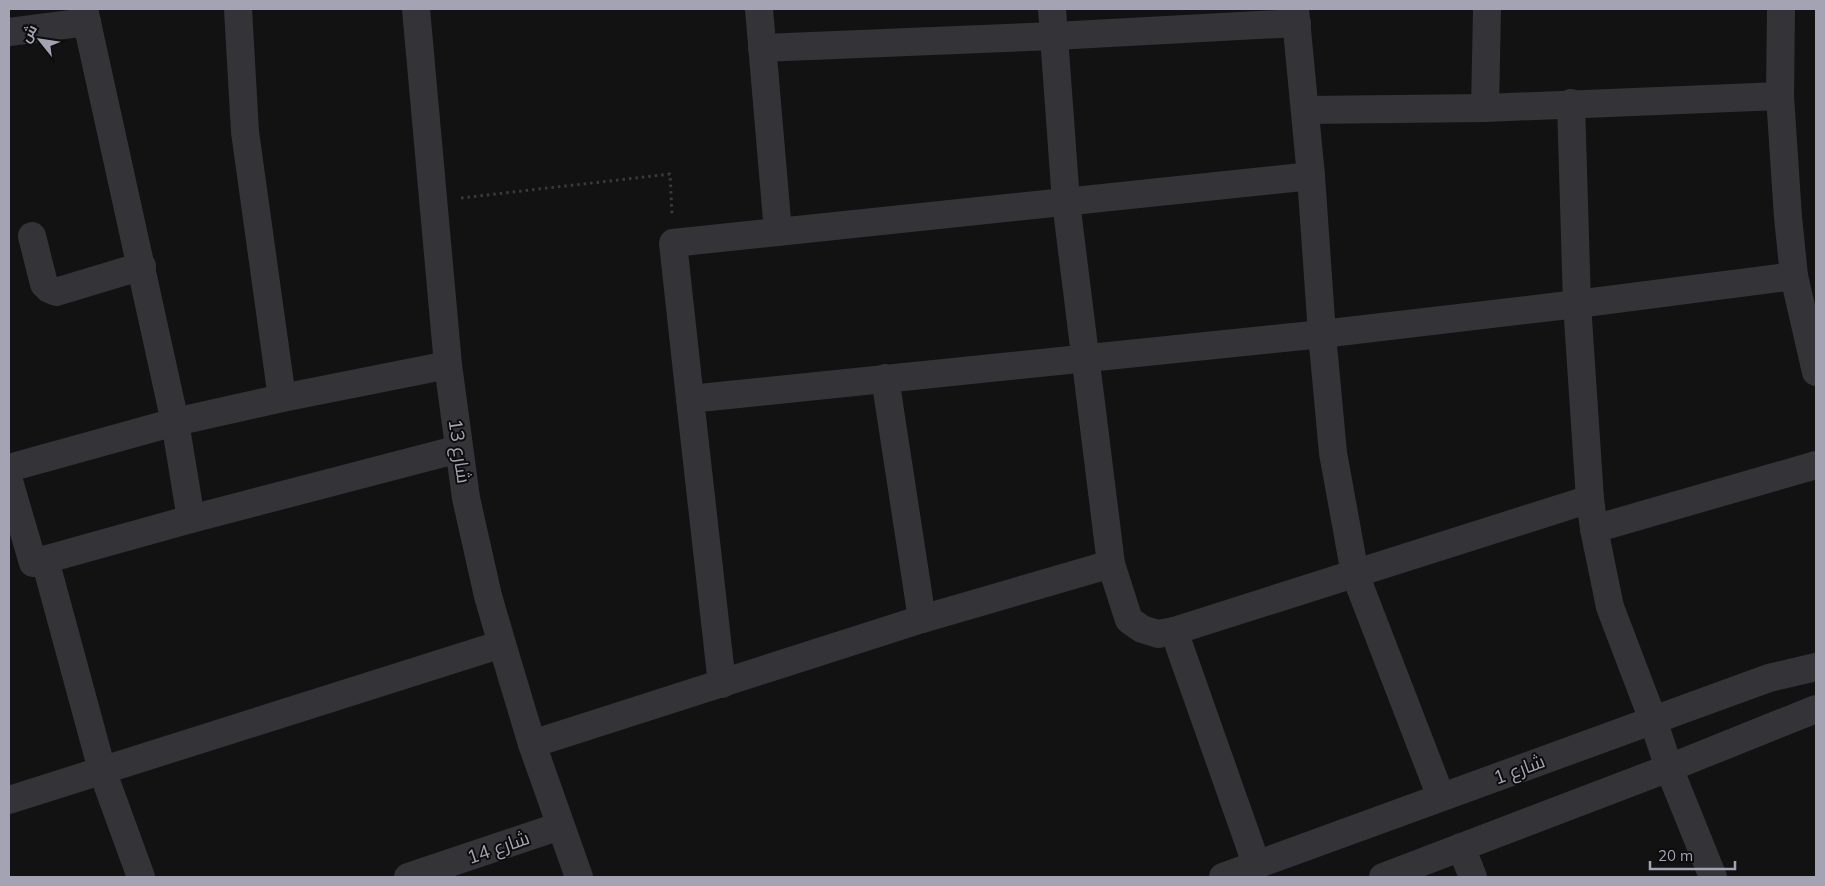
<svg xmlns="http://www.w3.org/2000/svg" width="1825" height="886" font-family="Mulish,Cairo,sans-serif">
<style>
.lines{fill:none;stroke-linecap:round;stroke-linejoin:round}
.path{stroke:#39393f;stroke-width:3;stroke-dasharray:2.5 4;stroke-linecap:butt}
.minor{stroke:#343338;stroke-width:28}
.labels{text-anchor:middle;stroke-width:4;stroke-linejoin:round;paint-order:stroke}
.street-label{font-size:19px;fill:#a3a3b4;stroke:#0d0d0e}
</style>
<rect width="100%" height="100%" fill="#121213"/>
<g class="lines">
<!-- path -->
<path class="path" d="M 461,198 L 670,174 L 672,215"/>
<!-- minor -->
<g class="minor">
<path d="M 84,9 L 175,422 L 191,519"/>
<path d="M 238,9 L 245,132 L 282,398"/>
<path d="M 416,9 L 448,365 L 466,498 L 488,596 L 502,644 L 532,744 L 579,877"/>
<path d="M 759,9 L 778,232"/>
<path d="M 1052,9 L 1066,202 L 1111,564 L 1129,620 L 1142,629 L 1158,634 L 1174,631 L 1590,499"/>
<path d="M 1295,9 L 1311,176 L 1322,334 L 1577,304 L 1590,499 L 1594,529 L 1610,607 L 1653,720 L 1669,768 L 1713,877"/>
<path d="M 1781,9 L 1780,96 L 1788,217 L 1794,276 L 1816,372"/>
<path d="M 9,32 L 87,22"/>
<path d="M 762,48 L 1055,36 L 1297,23"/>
<path d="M 1571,103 L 1577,304 L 1794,276"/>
<path d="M 1485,108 L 1487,9"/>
<path d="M 1305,110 L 1485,108 L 1780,96"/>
<path d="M 32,236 L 44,284 L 49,289 L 56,292 L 142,266"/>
<path d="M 885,378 L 922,619"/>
<path d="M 690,399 L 673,243 L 1311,176"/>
<path d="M 9,468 L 175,422 L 282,398 L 448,365"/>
<path d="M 9,481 L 33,563 L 191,519 L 459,449"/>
<path d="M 1594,529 L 1816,465"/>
<path d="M 45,560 L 102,770 L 141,877"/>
<path d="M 1174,631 L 1257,866"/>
<path d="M 722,684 L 690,399 L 1322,334 L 1333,453 L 1355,574 L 1441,797"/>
<path d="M 532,744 L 922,619 L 1111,564"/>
<path d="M 9,800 L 502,644"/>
<path d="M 1461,847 L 1473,877"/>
<path d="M 408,877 L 560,826"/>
<path d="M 1223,877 L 1769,678 L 1816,667"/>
<path d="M 1383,877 L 1669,768 L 1816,709"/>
</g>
</g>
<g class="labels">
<!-- street labels -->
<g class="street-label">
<text transform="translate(460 451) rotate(82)" y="7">شارع 13</text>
<text transform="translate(1519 769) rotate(-20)" y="7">شارع 1</text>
<text transform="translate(498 847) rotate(-19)" y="7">شارع 14</text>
</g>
</g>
<!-- border -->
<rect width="1825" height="886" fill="none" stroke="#a3a3b4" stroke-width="20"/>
<!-- north arrow -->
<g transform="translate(40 40) rotate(300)" stroke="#0d0d0e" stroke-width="4" paint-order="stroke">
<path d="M0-4L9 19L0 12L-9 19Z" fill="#a3a3b4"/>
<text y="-8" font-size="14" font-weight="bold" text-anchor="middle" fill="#a3a3b4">ش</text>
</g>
<!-- scale -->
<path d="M1650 861v8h85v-8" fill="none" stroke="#a3a3b4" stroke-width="2.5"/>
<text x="1658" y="861" font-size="15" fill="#a3a3b4" stroke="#0d0d0e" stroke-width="4" paint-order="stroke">20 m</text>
</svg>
